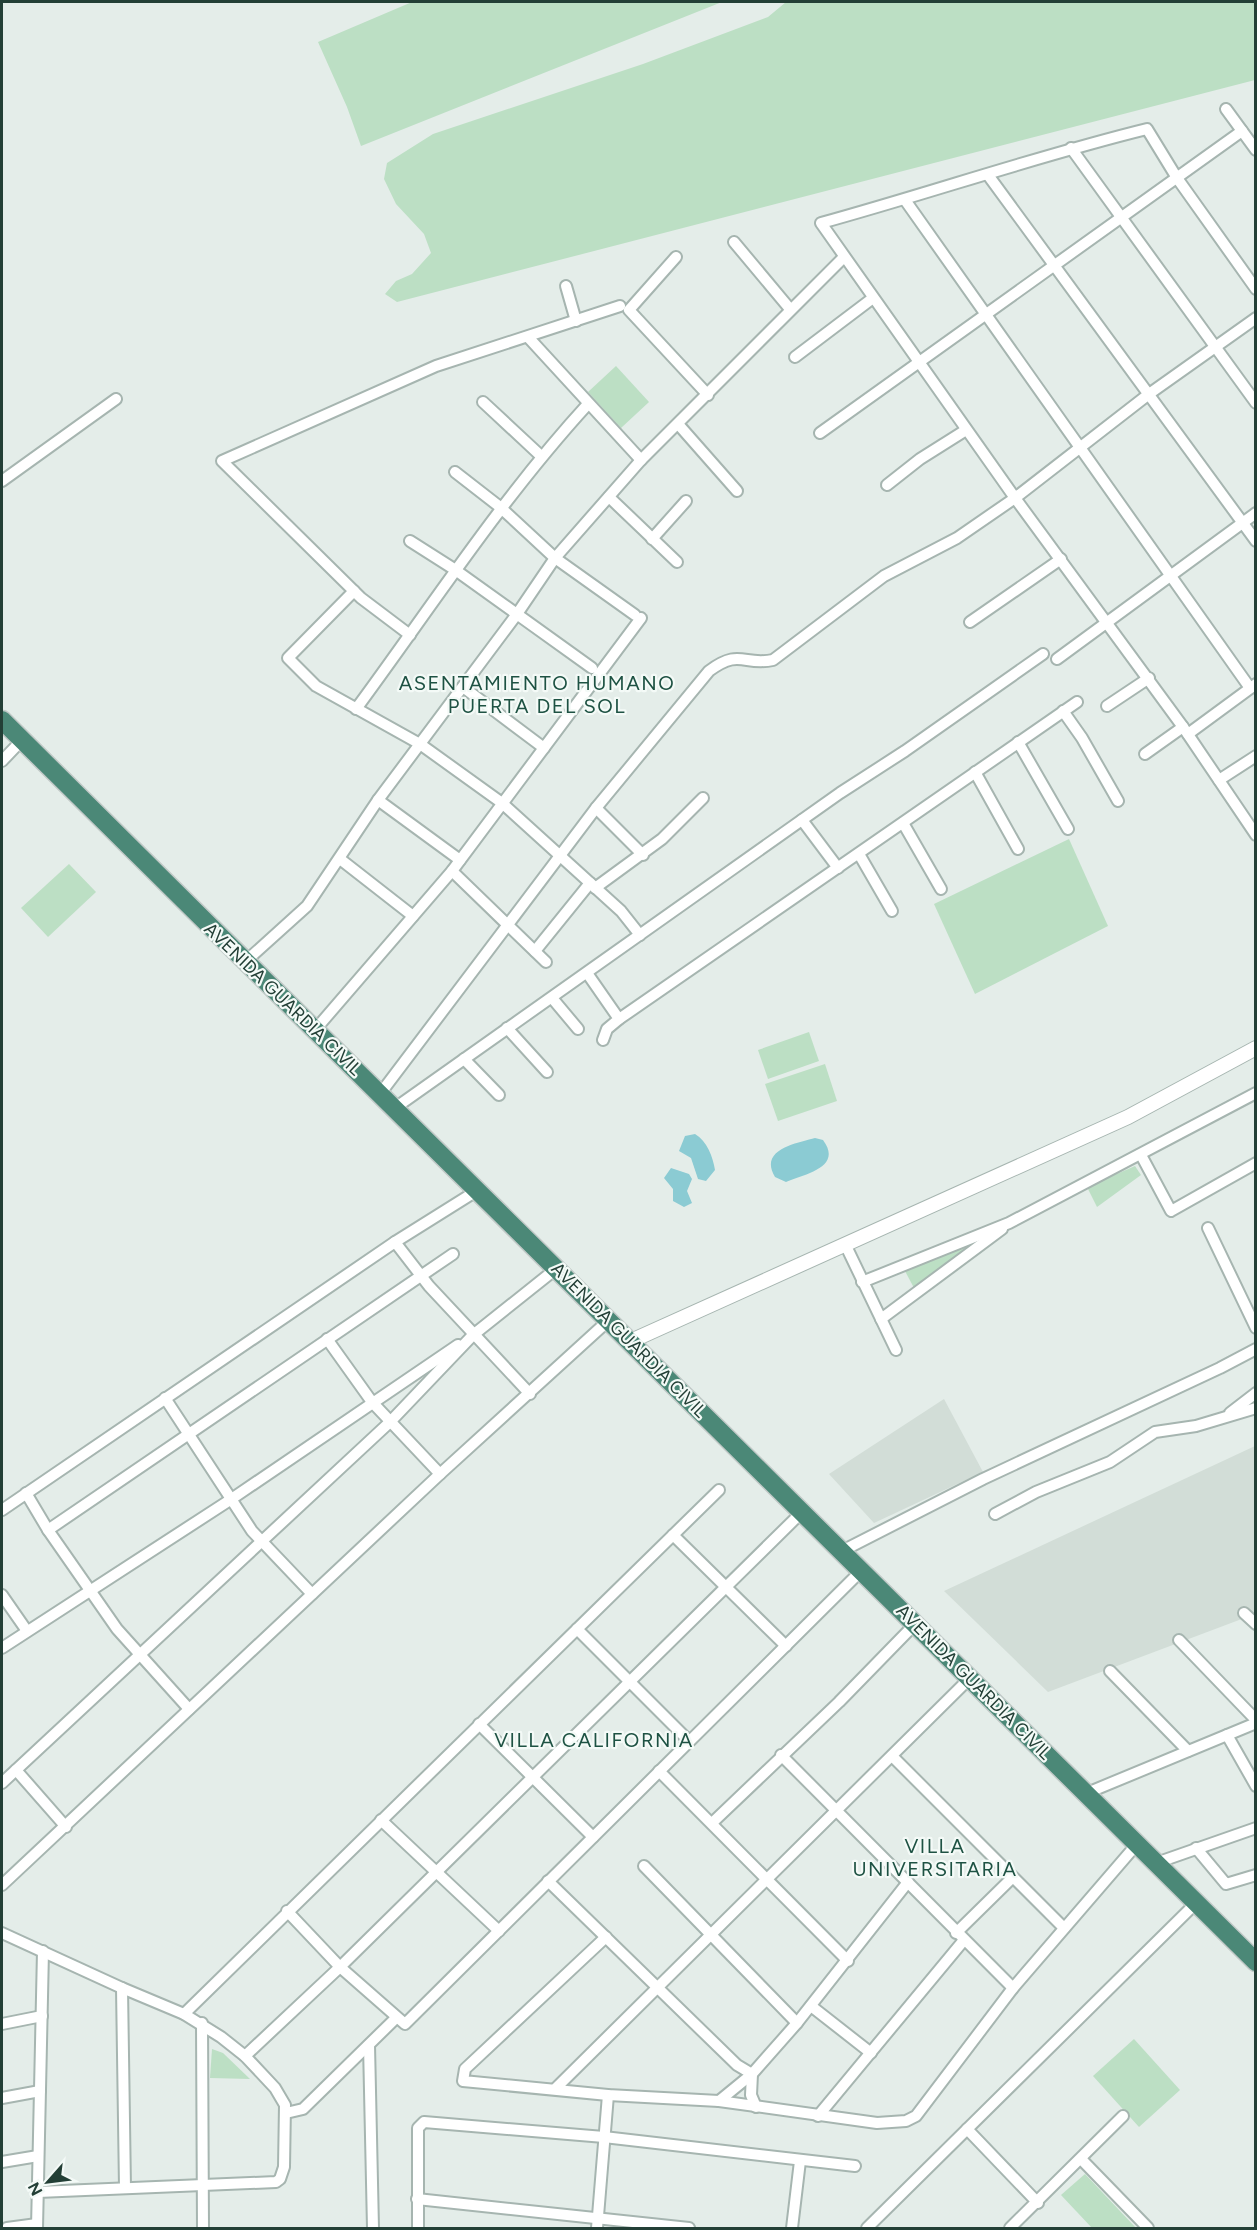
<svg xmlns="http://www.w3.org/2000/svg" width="1257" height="2230" font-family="Figtree,sans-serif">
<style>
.built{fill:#d2ddd7}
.green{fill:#bcdfc4}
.water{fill:#8bcbd3}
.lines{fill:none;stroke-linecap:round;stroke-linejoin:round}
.minor-casing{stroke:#a6b5b0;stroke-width:14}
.tertiary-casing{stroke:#a6b5b0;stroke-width:16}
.trunk-casing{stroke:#c1c9c7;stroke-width:21}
.minor{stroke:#fff;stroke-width:10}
.tertiary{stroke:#fff;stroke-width:14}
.trunk{stroke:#4b8877;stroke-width:18}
.labels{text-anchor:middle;stroke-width:4.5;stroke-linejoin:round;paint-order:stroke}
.street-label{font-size:18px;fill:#233f36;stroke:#f4faf7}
.neighbourhood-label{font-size:20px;letter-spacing:1.5px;fill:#1e5243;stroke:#f4faf7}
</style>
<rect width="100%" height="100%" fill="#e4ede9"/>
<!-- built -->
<g class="built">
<path d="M 944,1399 L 983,1472 L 874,1523 L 829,1474 Z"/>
<path d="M 1255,1446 L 1255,1614 L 1048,1692 L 944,1591 Z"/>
</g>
<!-- green -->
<g class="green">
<path d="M 412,2 L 722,2 L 361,146 L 347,107 L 318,42 Z"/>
<path d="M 786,2 L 1255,2 L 1255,80 L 397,302 L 385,294 L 396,281 L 412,274 L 431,253 L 424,234 L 396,204 L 384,179 L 387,163 L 433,134 L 643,64 L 768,17 Z"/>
<path d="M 616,366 L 649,402 L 621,428 L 588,392 Z"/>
<path d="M 1069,839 L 1108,926 L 975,994 L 934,904 Z"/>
<path d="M 69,864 L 96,892 L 48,937 L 21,908 Z"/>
<path d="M 809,1032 L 819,1061 L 768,1079 L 758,1050 Z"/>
<path d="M 825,1064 L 837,1101 L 778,1121 L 765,1084 Z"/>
<path d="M 1135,1166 L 1141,1175 L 1097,1207 L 1087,1187 Z"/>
<path d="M 987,1237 L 914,1288 L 905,1271 Z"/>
<path d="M 1134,2039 L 1180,2090 L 1139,2127 L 1093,2076 Z"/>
<path d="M 212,2049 L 223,2053 L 250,2079 L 210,2078 Z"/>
<path d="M 1085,2174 L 1136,2228 L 1092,2228 L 1061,2195 Z"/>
</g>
<!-- water -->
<g class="water">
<path d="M 695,1134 C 707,1141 713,1157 715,1170 L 706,1181 L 698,1179 L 691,1158 L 679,1151 L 685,1136 Z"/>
<path d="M 815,1138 L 823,1140 C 843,1167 806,1174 786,1182 L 775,1177 C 758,1149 798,1143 815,1138 Z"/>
<path d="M 671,1168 L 689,1174 L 692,1179 L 687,1191 L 692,1203 L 684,1207 L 673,1201 L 673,1189 L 664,1178 Z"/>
</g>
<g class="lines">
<!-- minor casing -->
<g class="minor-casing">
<g id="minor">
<path d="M 1226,109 L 1256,150"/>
<path d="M 1071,148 L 1256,403"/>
<path d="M 988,175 L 1256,541"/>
<path d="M 905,200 L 1250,688"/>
<path d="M 734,242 L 790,309"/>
<path d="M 676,257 L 629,310 L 708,395"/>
<path d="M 566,286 L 576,321"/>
<path d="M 1256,289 L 1177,178 L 1147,129 C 1037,156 930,193 821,223 L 1015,498 L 1183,727 L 1256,835"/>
<path d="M 528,337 L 641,460"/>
<path d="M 795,357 L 873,298"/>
<path d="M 483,402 L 541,456"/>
<path d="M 678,424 L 737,491"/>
<path d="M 820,433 L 1242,131"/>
<path d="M 455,472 L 500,507 L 555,558 L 635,615"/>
<path d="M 2,481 L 116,399"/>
<path d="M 887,485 L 920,459 L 966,430"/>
<path d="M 609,497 L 677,562"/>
<path d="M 652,539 L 686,501"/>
<path d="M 410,541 L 454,569 L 592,668"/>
<path d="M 354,591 L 288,658 L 316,686 L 420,744 L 502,803 L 621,911 L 640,935"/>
<path d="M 970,622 L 1061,559"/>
<path d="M 410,635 L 361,598 L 222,461 L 436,366 L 620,306"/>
<path d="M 1057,659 L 1256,513"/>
<path d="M 463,687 L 544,748"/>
<path d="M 1107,706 L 1149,678"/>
<path d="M 356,709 C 432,606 501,499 588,404"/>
<path d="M 1063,711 L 1082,738 L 1118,801"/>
<path d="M 1188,734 L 1256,684"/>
<path d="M 1018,742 L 1068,829"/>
<path d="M 1145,754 L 1183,727"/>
<path d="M 2,761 L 22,740"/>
<path d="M 975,772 L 1018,849"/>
<path d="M 1219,780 L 1256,756"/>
<path d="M 378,800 L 460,860"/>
<path d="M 596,808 L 643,855"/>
<path d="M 802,820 L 838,868"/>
<path d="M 903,823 L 941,889"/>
<path d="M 859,854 L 892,911"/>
<path d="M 340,859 L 413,916"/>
<path d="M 452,871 L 546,962"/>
<path d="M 595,888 L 662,839 L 703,798"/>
<path d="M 535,951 L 590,883"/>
<path d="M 245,962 L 307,906 L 378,800 L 517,614 L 555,558 L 641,460 L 844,257"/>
<path d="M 587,973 L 619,1019 L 607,1029 L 603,1040"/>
<path d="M 552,998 L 578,1029"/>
<path d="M 619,1019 L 1077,702"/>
<path d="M 507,1028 L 547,1072"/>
<path d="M 315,1030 L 452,871 L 641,618"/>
<path d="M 464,1059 L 499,1095"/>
<path d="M 380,1094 L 596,808 L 709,671 C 740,648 743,666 773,660 L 884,576 L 957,538 L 1015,498 L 1149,394 L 1256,318"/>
<path d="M 395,1108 L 840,793 L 905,751 L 1043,654"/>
<path d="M 1141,1155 L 1171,1211 L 1256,1163"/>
<path d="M 1208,1228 L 1256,1328"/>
<path d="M 395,1242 L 429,1286 L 530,1394"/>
<path d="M 845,1244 L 896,1350"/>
<path d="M 862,1282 L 1009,1223 L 1256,1093"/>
<path d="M 881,1319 L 1002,1229"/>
<path d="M 327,1339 L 372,1402 L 440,1474"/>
<path d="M 165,1398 L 252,1531 L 312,1594"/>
<path d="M 1230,1413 L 1256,1393"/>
<path d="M 26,1493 L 48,1530 L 117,1629 L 189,1709"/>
<path d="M 2,1510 L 395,1242 L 478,1190"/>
<path d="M 995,1514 L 1036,1492 L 1110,1462 L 1155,1432 L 1196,1426 L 1256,1408"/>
<path d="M 48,1530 L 453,1254"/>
<path d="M 673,1535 L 786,1646"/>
<path d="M 842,1551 L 983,1479 L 1220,1368 L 1256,1349"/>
<path d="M 2,1595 L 27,1631"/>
<path d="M 1244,1613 L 1256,1624"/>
<path d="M 577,1629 L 689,1741"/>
<path d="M 1179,1640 L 1256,1720"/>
<path d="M 2,1648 L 230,1500 L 458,1345"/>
<path d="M 1110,1671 L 1188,1751"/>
<path d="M 479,1724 L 593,1837"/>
<path d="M 1227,1735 L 1256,1786"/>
<path d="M 781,1755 L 1013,1988"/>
<path d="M 892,1756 L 1064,1928"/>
<path d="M 16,1770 L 66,1827"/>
<path d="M 659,1771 L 848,1961"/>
<path d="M 2,1783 L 390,1422 L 473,1335 L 557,1268"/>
<path d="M 1087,1793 L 1256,1723"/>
<path d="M 381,1820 L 499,1931"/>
<path d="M 712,1823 L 839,1702 L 916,1623"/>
<path d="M 1196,1848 L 1226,1884 L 1256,1875"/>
<path d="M 1156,1863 L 1256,1828"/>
<path d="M 644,1866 L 797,2023"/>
<path d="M 548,1881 L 737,2065 L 752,2074 L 751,2095 L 756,2107"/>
<path d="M 2,1885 L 440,1474 L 609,1320"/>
<path d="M 287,1911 L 340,1967 L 405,2024 L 862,1570"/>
<path d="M 2,1933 L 122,1988 L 184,2014 L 221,2037 L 245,2056 L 275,2088 L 285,2105 L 284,2167 L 280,2179 L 276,2182 L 38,2192"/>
<path d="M 956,1933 L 1012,1878"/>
<path d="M 606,1937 L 465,2069 L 463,2081 L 608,2095 L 719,2101 L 877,2123 L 906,2121 L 916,2116 L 1013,1988 L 1137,1844"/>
<path d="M 122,1988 L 125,2188"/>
<path d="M 811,2006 L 871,2053"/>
<path d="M 184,2014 L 719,1490"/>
<path d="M 202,2023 L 203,2228"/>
<path d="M 2,2024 L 42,2016"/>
<path d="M 369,2045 L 373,2228"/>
<path d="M 245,2056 L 340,1967 L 803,1511"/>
<path d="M 556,2088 L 970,1678"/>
<path d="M 2,2098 L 40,2091"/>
<path d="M 719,2101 L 752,2074 L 797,2023 L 908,1882"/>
<path d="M 286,2113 L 303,2109 L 396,2018"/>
<path d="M 818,2116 L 964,1940"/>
<path d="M 967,2129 L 1038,2203"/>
<path d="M 1082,2160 L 1148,2228"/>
<path d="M 2,2162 L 38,2156"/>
<path d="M 417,2199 L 689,2228"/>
<path d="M 7,2228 L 37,2224"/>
<path d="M 37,2228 L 43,1951"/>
<path d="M 418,2228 L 418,2128 L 424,2122 L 604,2137 L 855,2166"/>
<path d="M 597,2228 L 608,2095"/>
<path d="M 792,2228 L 800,2161"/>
<path d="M 867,2228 L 1196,1903"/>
<path d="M 1010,2228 L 1123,2116"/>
</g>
</g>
<!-- tertiary casing -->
<g class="tertiary-casing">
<path id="tertiary" d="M 631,1341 L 1128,1117 L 1256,1048"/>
</g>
<!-- trunk casing -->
<g class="trunk-casing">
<path id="trunk" d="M 2,720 L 1256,1962"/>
</g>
<!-- minor -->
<use href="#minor" class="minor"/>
<!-- tertiary -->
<use href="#tertiary" class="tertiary"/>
<!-- trunk -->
<use href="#trunk" class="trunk"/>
</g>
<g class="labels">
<!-- street labels -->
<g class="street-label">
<text transform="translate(283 999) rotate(44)" y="6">AVENIDA GUARDIA CIVIL</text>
<text transform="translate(629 1340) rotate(45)" y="6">AVENIDA GUARDIA CIVIL</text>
<text transform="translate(974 1682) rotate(45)" y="6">AVENIDA GUARDIA CIVIL</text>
</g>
<!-- neighbourhood labels -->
<g class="neighbourhood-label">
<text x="537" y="690">ASENTAMIENTO HUMANO<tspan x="537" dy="23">PUERTA DEL SOL</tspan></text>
<text x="594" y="1747">VILLA CALIFORNIA</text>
<text x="935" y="1853">VILLA<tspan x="935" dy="23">UNIVERSITARIA</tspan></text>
</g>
</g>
<!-- border -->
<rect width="1257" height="2230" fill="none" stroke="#233f36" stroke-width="6"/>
<!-- north arrow -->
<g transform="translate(48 2182) rotate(242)" stroke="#f4faf7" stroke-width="4.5" paint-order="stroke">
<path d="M0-4.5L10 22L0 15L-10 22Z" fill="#233f36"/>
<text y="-9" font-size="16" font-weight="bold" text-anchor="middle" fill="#233f36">N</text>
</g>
</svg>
